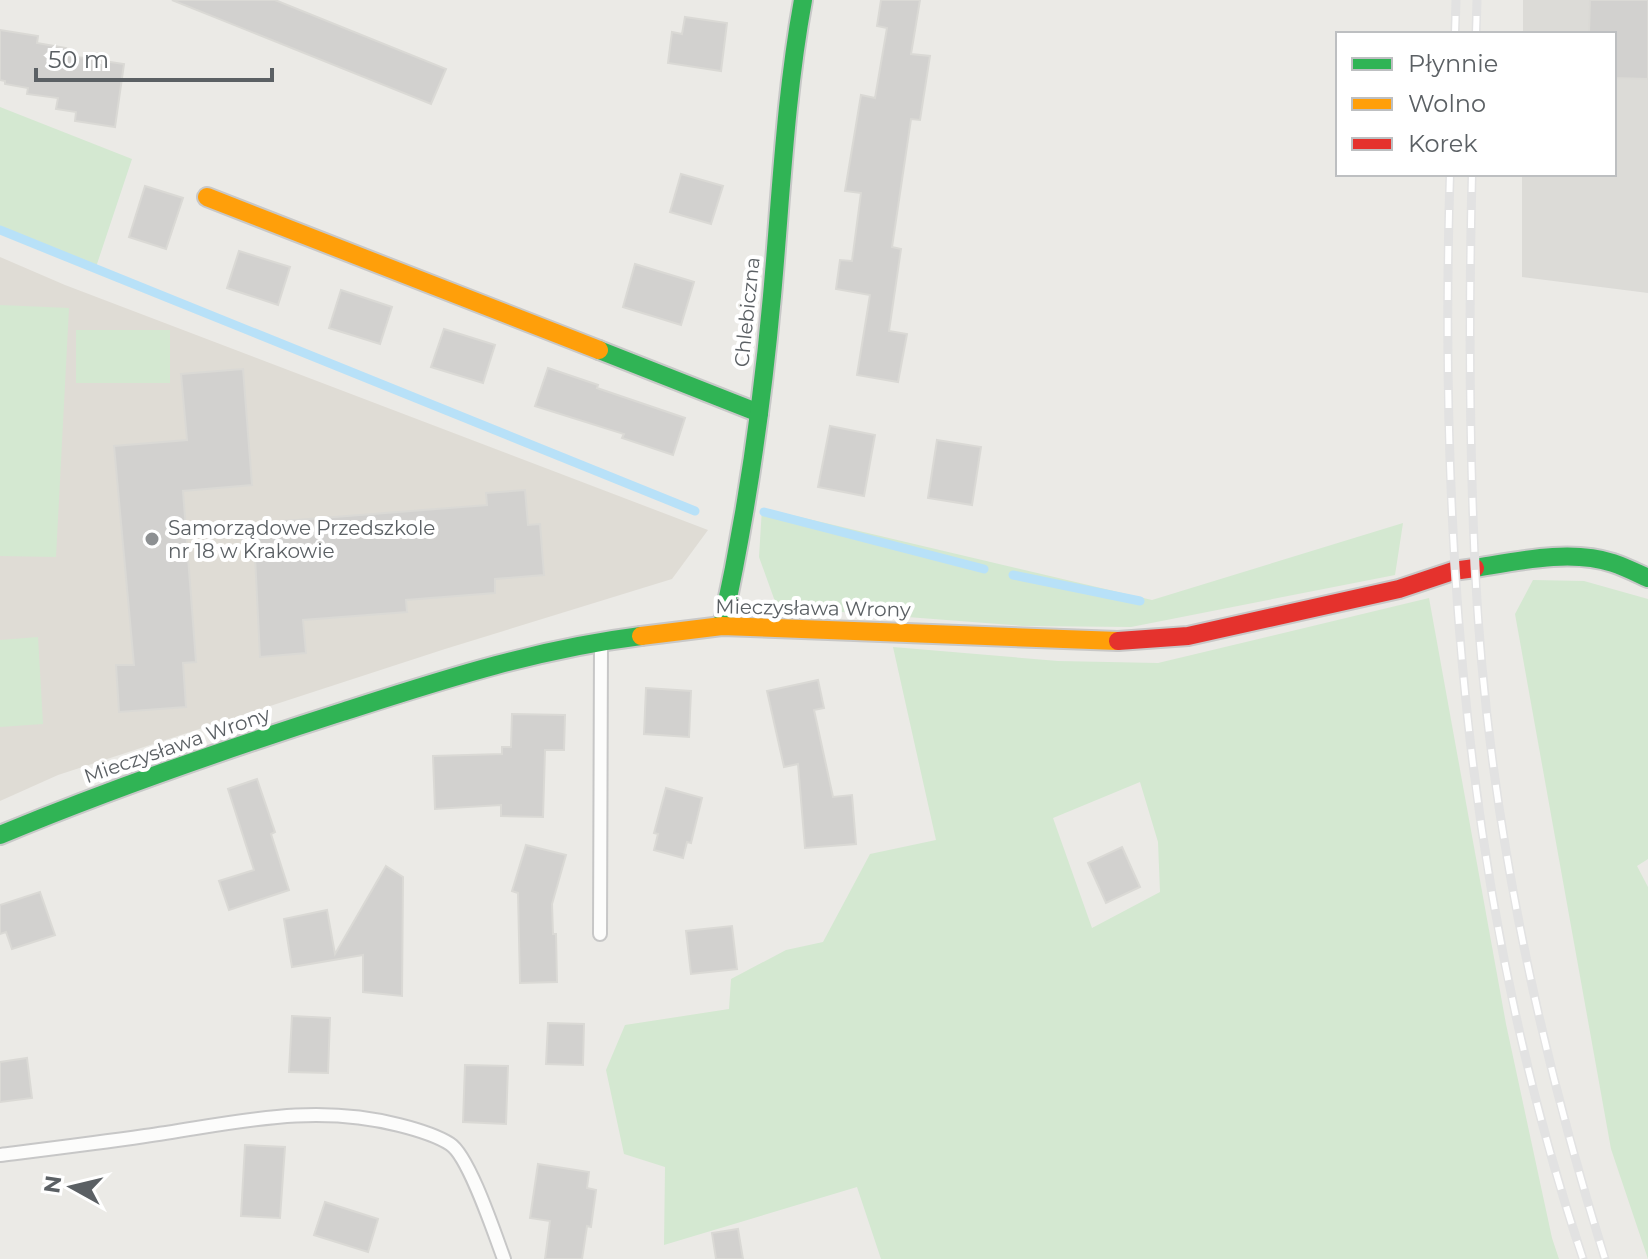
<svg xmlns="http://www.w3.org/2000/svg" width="1648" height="1259" font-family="Montserrat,sans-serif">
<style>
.industrial{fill:#dcdbd7}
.education{fill:#dfdcd5}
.green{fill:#d4e8d1;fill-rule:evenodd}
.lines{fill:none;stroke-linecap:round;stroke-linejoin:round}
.stream{stroke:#b8e1f8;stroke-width:9}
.building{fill:#d2d1cf;stroke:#dad9d5;stroke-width:2}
.lane-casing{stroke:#c7c7c7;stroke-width:16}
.fast-casing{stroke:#c8c8c8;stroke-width:22}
.slow-casing{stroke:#c8c8c8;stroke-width:22}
.jam-casing{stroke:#c8c8c8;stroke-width:22}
.lane{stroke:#fcfcfb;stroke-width:12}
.fast{stroke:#30b455;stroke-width:18}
.slow{stroke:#ff9f0a;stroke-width:18}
.jam{stroke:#e5322d;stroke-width:18}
.rail-casing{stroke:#e2e2e2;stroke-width:9}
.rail{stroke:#fff;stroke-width:6;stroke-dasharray:18;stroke-linecap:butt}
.poi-dot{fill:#8d9092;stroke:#fff;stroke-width:3}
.labels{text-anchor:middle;stroke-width:8;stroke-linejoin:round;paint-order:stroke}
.street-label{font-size:20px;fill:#5b6064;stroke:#fff}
.poi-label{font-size:20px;fill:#5b6064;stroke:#fff;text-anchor:start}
</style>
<rect width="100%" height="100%" fill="#ebeae6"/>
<!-- industrial -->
<path class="industrial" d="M 1523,0 L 1648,0 L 1648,293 L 1522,277 L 1522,174 L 1614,174 L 1614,34 L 1523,34 Z"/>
<!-- education -->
<path class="education" d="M 0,257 L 65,285 L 708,530 L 672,579 L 445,649 L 58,775 L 0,801 Z"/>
<!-- green -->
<g class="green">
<path d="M 0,107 L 132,159 L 96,267 L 0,228 Z"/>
<path d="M 0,305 L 69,308 L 56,557 L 0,556 Z"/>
<rect x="76" y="330" width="94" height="53"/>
<path d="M 762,508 L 1152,600 L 1403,523 L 1395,575 L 1131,627 L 1023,626 L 777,607 L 759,557 Z"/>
<path d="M 1533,580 L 1584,581 L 1648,599 L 1648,859 L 1637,866 L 1648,887 L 1648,1259 L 1611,1149 L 1515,614 Z"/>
<path d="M 1429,598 L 1506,1024 L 1552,1238 L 1559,1259 L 881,1259 L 857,1187 L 664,1245 L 665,1167 L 624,1154 L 606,1070 L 625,1025 L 729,1009 L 731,979 L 786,950 L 823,942 L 870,854 L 936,840 L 893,647 L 1058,661 L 1158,663 ZM 1140,782 L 1158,842 L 1160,892 L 1092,928 L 1053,818 Z"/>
<path d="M 38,637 L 43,724 L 0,727 L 0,640 Z"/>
</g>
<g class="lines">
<!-- stream -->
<g class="stream">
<path d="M 0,230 L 695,511"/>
<path d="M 764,512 L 984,569"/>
<path d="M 1013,575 L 1140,601"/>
</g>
</g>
<!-- building -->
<g class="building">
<path d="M 172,0 L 275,0 L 446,69 L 431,104 Z"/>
<path d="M 881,0 L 920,0 L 911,54 L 930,56 L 920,120 L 911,119 L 892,247 L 901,249 L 889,331 L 907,334 L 898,382 L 857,375 L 870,295 L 836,289 L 840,260 L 852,261 L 861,193 L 845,191 L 861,95 L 875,98 L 887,28 L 877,26 Z"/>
<path d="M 1590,0 L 1648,0 L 1648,79 L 1614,78 L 1614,34 L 1589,34 Z"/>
<path d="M 685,17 L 727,23 L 721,71 L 668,63 L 672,32 L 682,34 Z"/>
<path d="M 0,30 L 38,36 L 37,43 L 66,48 L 64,55 L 124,64 L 115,127 L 75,121 L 76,112 L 56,109 L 58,98 L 27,94 L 28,88 L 5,84 L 5,81 L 0,80 Z"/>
<path d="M 681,174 L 723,186 L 711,224 L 670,212 Z"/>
<path d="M 145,186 L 183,198 L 166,249 L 129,237 Z"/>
<path d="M 239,251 L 290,267 L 278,305 L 227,288 Z"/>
<path d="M 635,264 L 694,282 L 681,325 L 623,307 Z"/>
<path d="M 341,290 L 392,307 L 380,344 L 329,328 Z"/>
<path d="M 444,329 L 495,345 L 483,383 L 431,367 Z"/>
<path d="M 548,368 L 598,385 L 597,388 L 685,418 L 673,455 L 622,438 L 624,434 L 535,406 Z"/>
<path d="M 243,369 L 252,485 L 183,491 L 196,662 L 183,663 L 186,707 L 119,712 L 116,665 L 134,665 L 114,446 L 187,440 L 181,374 Z"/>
<path d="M 830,426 L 875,435 L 864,496 L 818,487 Z"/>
<path d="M 937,440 L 981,447 L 972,505 L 928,498 Z"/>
<path d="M 525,490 L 528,525 L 540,524 L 544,575 L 495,579 L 495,593 L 406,600 L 407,612 L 303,620 L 306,653 L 260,657 L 254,536 L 286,533 L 284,521 L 487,505 L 486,493 Z"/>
<path d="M 818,680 L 824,708 L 814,710 L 833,797 L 852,795 L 856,844 L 805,848 L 798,764 L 784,767 L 767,691 Z"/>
<path d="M 646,688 L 691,691 L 689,737 L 644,734 Z"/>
<path d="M 512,714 L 565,715 L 564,750 L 545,750 L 543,817 L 501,816 L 501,805 L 435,809 L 433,756 L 502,754 L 502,747 L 511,747 Z"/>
<path d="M 257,779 L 275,832 L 271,834 L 289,890 L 229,910 L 219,881 L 254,870 L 228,789 Z"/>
<path d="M 666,788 L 702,798 L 691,843 L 687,842 L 683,858 L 654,850 L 658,834 L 654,833 Z"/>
<path d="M 526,845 L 566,855 L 552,904 L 553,934 L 556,934 L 557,982 L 520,983 L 518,893 L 512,891 Z"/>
<path d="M 1122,847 L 1140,887 L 1106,903 L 1088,863 Z"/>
<path d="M 386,866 L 403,877 L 402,996 L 363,992 L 363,955 L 292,967 L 284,919 L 327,910 L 335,954 Z"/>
<path d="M 40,892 L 55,935 L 12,949 L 6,932 L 0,934 L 0,905 Z"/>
<path d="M 732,926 L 737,969 L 691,974 L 686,931 Z"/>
<path d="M 292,1016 L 330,1018 L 328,1073 L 289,1072 Z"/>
<path d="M 548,1023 L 584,1024 L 583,1065 L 546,1064 Z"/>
<path d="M 27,1058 L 32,1098 L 0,1102 L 0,1062 Z"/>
<path d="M 465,1065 L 508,1066 L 506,1124 L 463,1122 Z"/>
<path d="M 245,1145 L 285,1147 L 280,1218 L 241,1216 Z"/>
<path d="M 538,1164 L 589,1172 L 587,1188 L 596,1190 L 591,1227 L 587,1226 L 582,1259 L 545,1259 L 550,1221 L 530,1218 Z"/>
<path d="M 325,1202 L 378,1219 L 368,1252 L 314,1235 Z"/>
<path d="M 738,1229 L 743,1259 L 716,1259 L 712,1233 Z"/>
</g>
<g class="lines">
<!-- lane casing -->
<g class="lane-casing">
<g id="lane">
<path d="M 600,934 L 601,644"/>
<path d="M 0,1155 C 48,1149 97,1143 145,1136 C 232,1124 310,1102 399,1125 C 415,1129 436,1135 450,1144 C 469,1156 495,1235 504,1259"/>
</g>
</g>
<!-- fast casing -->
<g class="fast-casing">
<g id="fast">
<path d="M 599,350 L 759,413"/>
<path d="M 1475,568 C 1518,561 1571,549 1613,563 C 1625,567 1637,573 1648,578"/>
<path d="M 722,626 C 746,517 762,407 772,296 C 781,197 785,98 803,0"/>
<path d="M 0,835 C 113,788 226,749 342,712 C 442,680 536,649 641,636"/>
</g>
</g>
<!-- slow casing -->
<g class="slow-casing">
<g id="slow">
<path d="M 207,197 L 599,350"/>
<path d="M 641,636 L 722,626 L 1118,641"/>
</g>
</g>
<!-- jam casing -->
<g class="jam-casing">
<path id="jam" d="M 1118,641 L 1188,636 L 1399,589 L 1453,571 L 1475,568"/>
</g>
<!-- lane -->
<use href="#lane" class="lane"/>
<!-- fast -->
<use href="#fast" class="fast"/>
<!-- slow -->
<use href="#slow" class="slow"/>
<!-- jam -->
<use href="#jam" class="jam"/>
<!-- rail casing -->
<g class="rail-casing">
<g id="rail">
<path d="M 1455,34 L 1456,0"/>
<path d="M 1476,34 L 1477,0"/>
<path d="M 1450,174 C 1439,542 1465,907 1583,1259"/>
<path d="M 1472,174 C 1469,305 1469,435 1475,566 C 1486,801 1535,1035 1605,1259"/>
</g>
</g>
<!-- rail -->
<use href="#rail" class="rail"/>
</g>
<!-- markers -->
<circle class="poi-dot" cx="152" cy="539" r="8"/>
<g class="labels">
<!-- street labels -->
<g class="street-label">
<text transform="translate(747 312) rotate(-84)" y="7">Chlebiczna</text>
<text transform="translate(813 608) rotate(1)" y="7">Mieczysława Wrony</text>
<text transform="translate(177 745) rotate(-19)" y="7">Mieczysława Wrony</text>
</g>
<!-- poi labels -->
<g class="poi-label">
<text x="168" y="535">Samorządowe Przedszkole<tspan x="168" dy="23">nr 18 w Krakowie</tspan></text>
</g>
</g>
<!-- legend -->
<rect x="1336" y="32" width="280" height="144" fill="#ffffff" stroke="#bdbfc1" stroke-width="2"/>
<rect x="1352" y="58" width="40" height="12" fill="#30b455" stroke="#bdbfc1" stroke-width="2"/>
<text x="1408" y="72" font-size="24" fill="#5b6064">Płynnie</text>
<rect x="1352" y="98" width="40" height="12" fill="#ff9f0a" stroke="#bdbfc1" stroke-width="2"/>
<text x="1408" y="112" font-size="24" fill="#5b6064">Wolno</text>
<rect x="1352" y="138" width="40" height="12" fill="#e5322d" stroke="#bdbfc1" stroke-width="2"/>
<text x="1408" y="152" font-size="24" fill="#5b6064">Korek</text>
<!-- north arrow -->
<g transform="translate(72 1187) rotate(278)" stroke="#ffffff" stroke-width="6" paint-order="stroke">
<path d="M0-6L14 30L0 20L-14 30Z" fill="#5b6064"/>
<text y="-12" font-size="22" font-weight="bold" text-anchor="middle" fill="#5b6064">N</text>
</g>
<!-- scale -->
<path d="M36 68v12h236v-12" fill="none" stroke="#5b6064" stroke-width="4"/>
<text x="48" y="68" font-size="24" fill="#5b6064" stroke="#ffffff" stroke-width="6" paint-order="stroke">50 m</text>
</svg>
